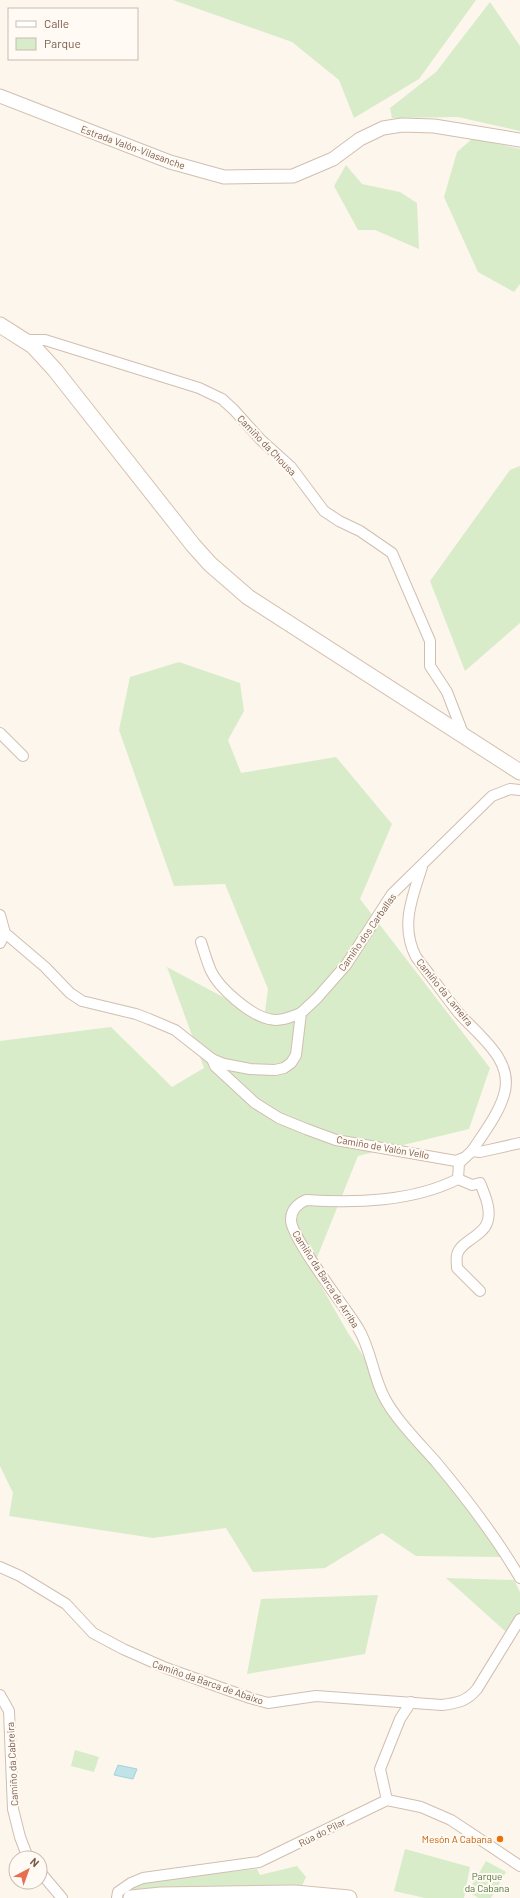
<svg xmlns="http://www.w3.org/2000/svg" width="520" height="1898" font-family="Barlow,sans-serif">
<style>
.green{fill:#d8ecc9}
.water{fill:#bfe3e8;stroke:#a5d3da}
.lines{fill:none;stroke-linecap:round;stroke-linejoin:round}
.minor-casing{stroke:#d1beb0;stroke-width:12}
.tertiary-casing{stroke:#d1beb0;stroke-width:15}
.secondary-casing{stroke:#d6c0b0;stroke-width:17}
.minor{stroke:#fff;stroke-width:10}
.tertiary{stroke:#fff;stroke-width:13}
.secondary{stroke:#fff;stroke-width:15}
.food-dot{fill:#e8710a;stroke:#fffaf3;stroke-width:1.5}
.labels{text-anchor:middle;stroke-width:4;stroke-linejoin:round;paint-order:stroke}
.street-label{font-size:10px;fill:#7a5c4d;stroke:#fffaf3}
.food-label{font-size:10px;fill:#c56008;stroke:#fffaf3;text-anchor:end}
.park-label{font-size:10px;fill:#537a41;stroke:#fffaf3}
</style>
<rect width="100%" height="100%" fill="#fdf6ec"/>
<!-- green -->
<g class="green">
<path d="M 173,0 L 476,0 L 419,79 L 354,118 L 339,80 L 292,42 Z"/>
<path d="M 490,2 L 520,46 L 520,131 L 458,117 L 392,118 L 390,108 L 436,72 Z"/>
<path d="M 473,138 L 520,149 L 520,284 L 514,292 L 478,272 L 444,197 L 457,152 Z"/>
<path d="M 346,165 L 362,184 L 400,192 L 417,203 L 419,249 L 375,230 L 358,230 L 334,186 Z"/>
<path d="M 520,466 L 520,623 L 465,671 L 430,581 L 510,470 Z"/>
<path d="M 179,662 L 240,683 L 244,711 L 228,740 L 241,773 L 336,757 L 392,824 L 360,899 L 490,1068 L 469,1129 L 358,1156 L 312,1270 L 348,1333 L 426,1450 L 501,1557 L 416,1556 L 382,1533 L 325,1568 L 253,1572 L 226,1528 L 153,1538 L 9,1516 L 13,1493 L 0,1466 L 0,1041 L 111,1027 L 172,1087 L 204,1068 L 167,967 L 264,1019 L 268,989 L 225,884 L 174,886 L 119,730 L 130,677 Z"/>
<path d="M 446,1578 L 514,1580 L 520,1592 L 520,1615 L 506,1632 Z"/>
<path d="M 378,1595 L 365,1654 L 247,1674 L 261,1599 Z"/>
<path d="M 75,1750 L 99,1757 L 94,1772 L 71,1766 Z"/>
<path d="M 405,1849 L 470,1867 L 464,1898 L 425,1898 L 394,1891 Z"/>
<path d="M 486,1861 L 506,1872 L 491,1898 L 479,1898 L 468,1892 Z"/>
<path d="M 297,1866 L 306,1877 L 301,1888 L 125,1894 L 126,1890 L 143,1881 L 257,1869 L 260,1875 Z"/>
</g>
<!-- water -->
<path class="water" d="M 118,1765 L 137,1769 L 133,1779 L 114,1775 Z"/>
<g class="lines">
<!-- minor casing -->
<g class="minor-casing">
<g id="minor">
<path d="M 26,340 L 45,340 L 199,388 L 222,399 L 234,410 L 261,440 L 291,467 L 324,511 L 339,521 L 360,531 L 392,553 L 430,641 L 430,666 L 447,692 L 464,736"/>
<path d="M 0,733 L 23,756"/>
<path d="M 422,867 C 412,898 400,926 416,957 C 430,975 443,993 457,1011 C 477,1035 515,1059 504,1095 C 498,1115 483,1134 472,1151"/>
<path d="M 0,915 L 5,933 L 45,967 L 70,993 L 82,1001 L 136,1014 L 149,1019 L 175,1030 L 212,1059 L 215,1066 L 255,1103 L 279,1118 L 306,1129 L 336,1140 L 456,1161 L 463,1158"/>
<path d="M 201,942 C 204,951 207,962 211,971 C 219,988 250,1015 269,1019 C 280,1022 291,1017 301,1013"/>
<path d="M 0,943 L 5,933"/>
<path d="M 212,1059 L 224,1064 L 250,1069 L 275,1070 L 284,1068 L 291,1063 L 296,1055 L 301,1013 L 317,998 L 346,965 L 392,894 L 492,796 L 510,789 L 520,790"/>
<path d="M 520,1143 L 480,1152 L 472,1151 L 459,1163 L 458,1179 C 412,1202 356,1203 306,1200 C 297,1204 291,1210 291,1220 C 291,1238 346,1308 358,1328 C 372,1350 373,1381 388,1404 C 399,1423 421,1445 436,1462 C 467,1499 496,1537 520,1578"/>
<path d="M 458,1179 L 472,1185 L 480,1183 C 485,1195 492,1211 487,1223 C 482,1237 460,1241 457,1255 C 456,1259 457,1264 457,1268 L 480,1291"/>
<path d="M 0,1567 L 20,1576 L 66,1604 L 93,1633 L 123,1649 L 166,1668 L 250,1698 L 268,1703 L 316,1696 L 442,1705 C 458,1703 467,1701 477,1689 L 520,1619"/>
<path d="M 0,1695 L 9,1711 L 13,1809 L 20,1837 L 28,1858"/>
<path d="M 387,1800 L 380,1769 L 400,1719 L 411,1702"/>
<path d="M 40,1872 L 62,1898"/>
<path d="M 117,1898 L 118,1892 L 131,1883 L 143,1878 L 259,1862 L 387,1800 L 421,1807 L 451,1820 L 520,1866"/>
</g>
</g>
<!-- tertiary casing -->
<g class="tertiary-casing">
<path id="tertiary" d="M 0,96 L 170,162 L 224,177 L 293,176 L 333,159 L 360,139 L 383,128 L 402,125 L 434,126 L 520,140"/>
</g>
<!-- secondary casing -->
<g class="secondary-casing">
<g id="secondary">
<path d="M 0,325 L 33,346 L 55,370 L 193,545 L 210,564 L 248,597 L 520,772"/>
<path d="M 131,1898 L 161,1895 L 295,1893 L 349,1898"/>
</g>
</g>
<!-- minor -->
<use href="#minor" class="minor"/>
<!-- tertiary -->
<use href="#tertiary" class="tertiary"/>
<!-- secondary -->
<use href="#secondary" class="secondary"/>
</g>
<!-- markers -->
<circle class="food-dot" cx="500" cy="1839" r="4"/>
<g class="labels">
<!-- street labels -->
<g class="street-label">
<text transform="translate(133 147) rotate(20)" y="4">Estrada Valón-Vilasanche</text>
<text transform="translate(267 445) rotate(46)" y="4">Camiño da Chousa</text>
<text transform="translate(367 932) rotate(-55)" y="4">Camiño dos Carballas</text>
<text transform="translate(445 992) rotate(51)" y="4">Camiño da Lameira</text>
<text transform="translate(383 1147) rotate(10)" y="4">Camiño de Valón Vello</text>
<text transform="translate(326 1279) rotate(57)" y="4">Camiño da Barca de Arriba</text>
<text transform="translate(208 1682) rotate(19)" y="4">Camiño da Barca de Abaixo</text>
<text transform="translate(12 1764) rotate(-93)" y="4">Camiño da Cabreira</text>
<text transform="translate(322 1832) rotate(-27)" y="4">Rúa do Pilar</text>
</g>
<!-- food labels -->
<g class="food-label">
<text x="492" y="1843">Mesón A Cabana</text>
</g>
<!-- park labels -->
<g class="park-label">
<text x="487" y="1880">Parque<tspan x="487" dy="12">da Cabana</tspan></text>
</g>
</g>
<!-- legend -->
<rect x="8" y="8" width="130" height="52" fill="#fffaf3" stroke="#cabbb1"/>
<rect x="16" y="21" width="20" height="6" fill="#ffffff" stroke="#cabbb1"/>
<text x="44" y="28" font-size="12" fill="#7a5c4d">Calle</text>
<rect x="16" y="38" width="20" height="12" fill="#d8ecc9" stroke="#cabbb1"/>
<text x="44" y="48" font-size="12" fill="#7a5c4d">Parque</text>
<!-- north arrow -->
<g transform="translate(28 1870) rotate(41)"><circle r="19" fill="#fffaf3" stroke="#cabbb1"/>
<path d="M0-3L7 15L0 10L-7 15Z" fill="#e76f51"/>
<text y="-6" font-size="11" font-weight="bold" text-anchor="middle" fill="#7a5c4d">N</text>
</g>
</svg>
